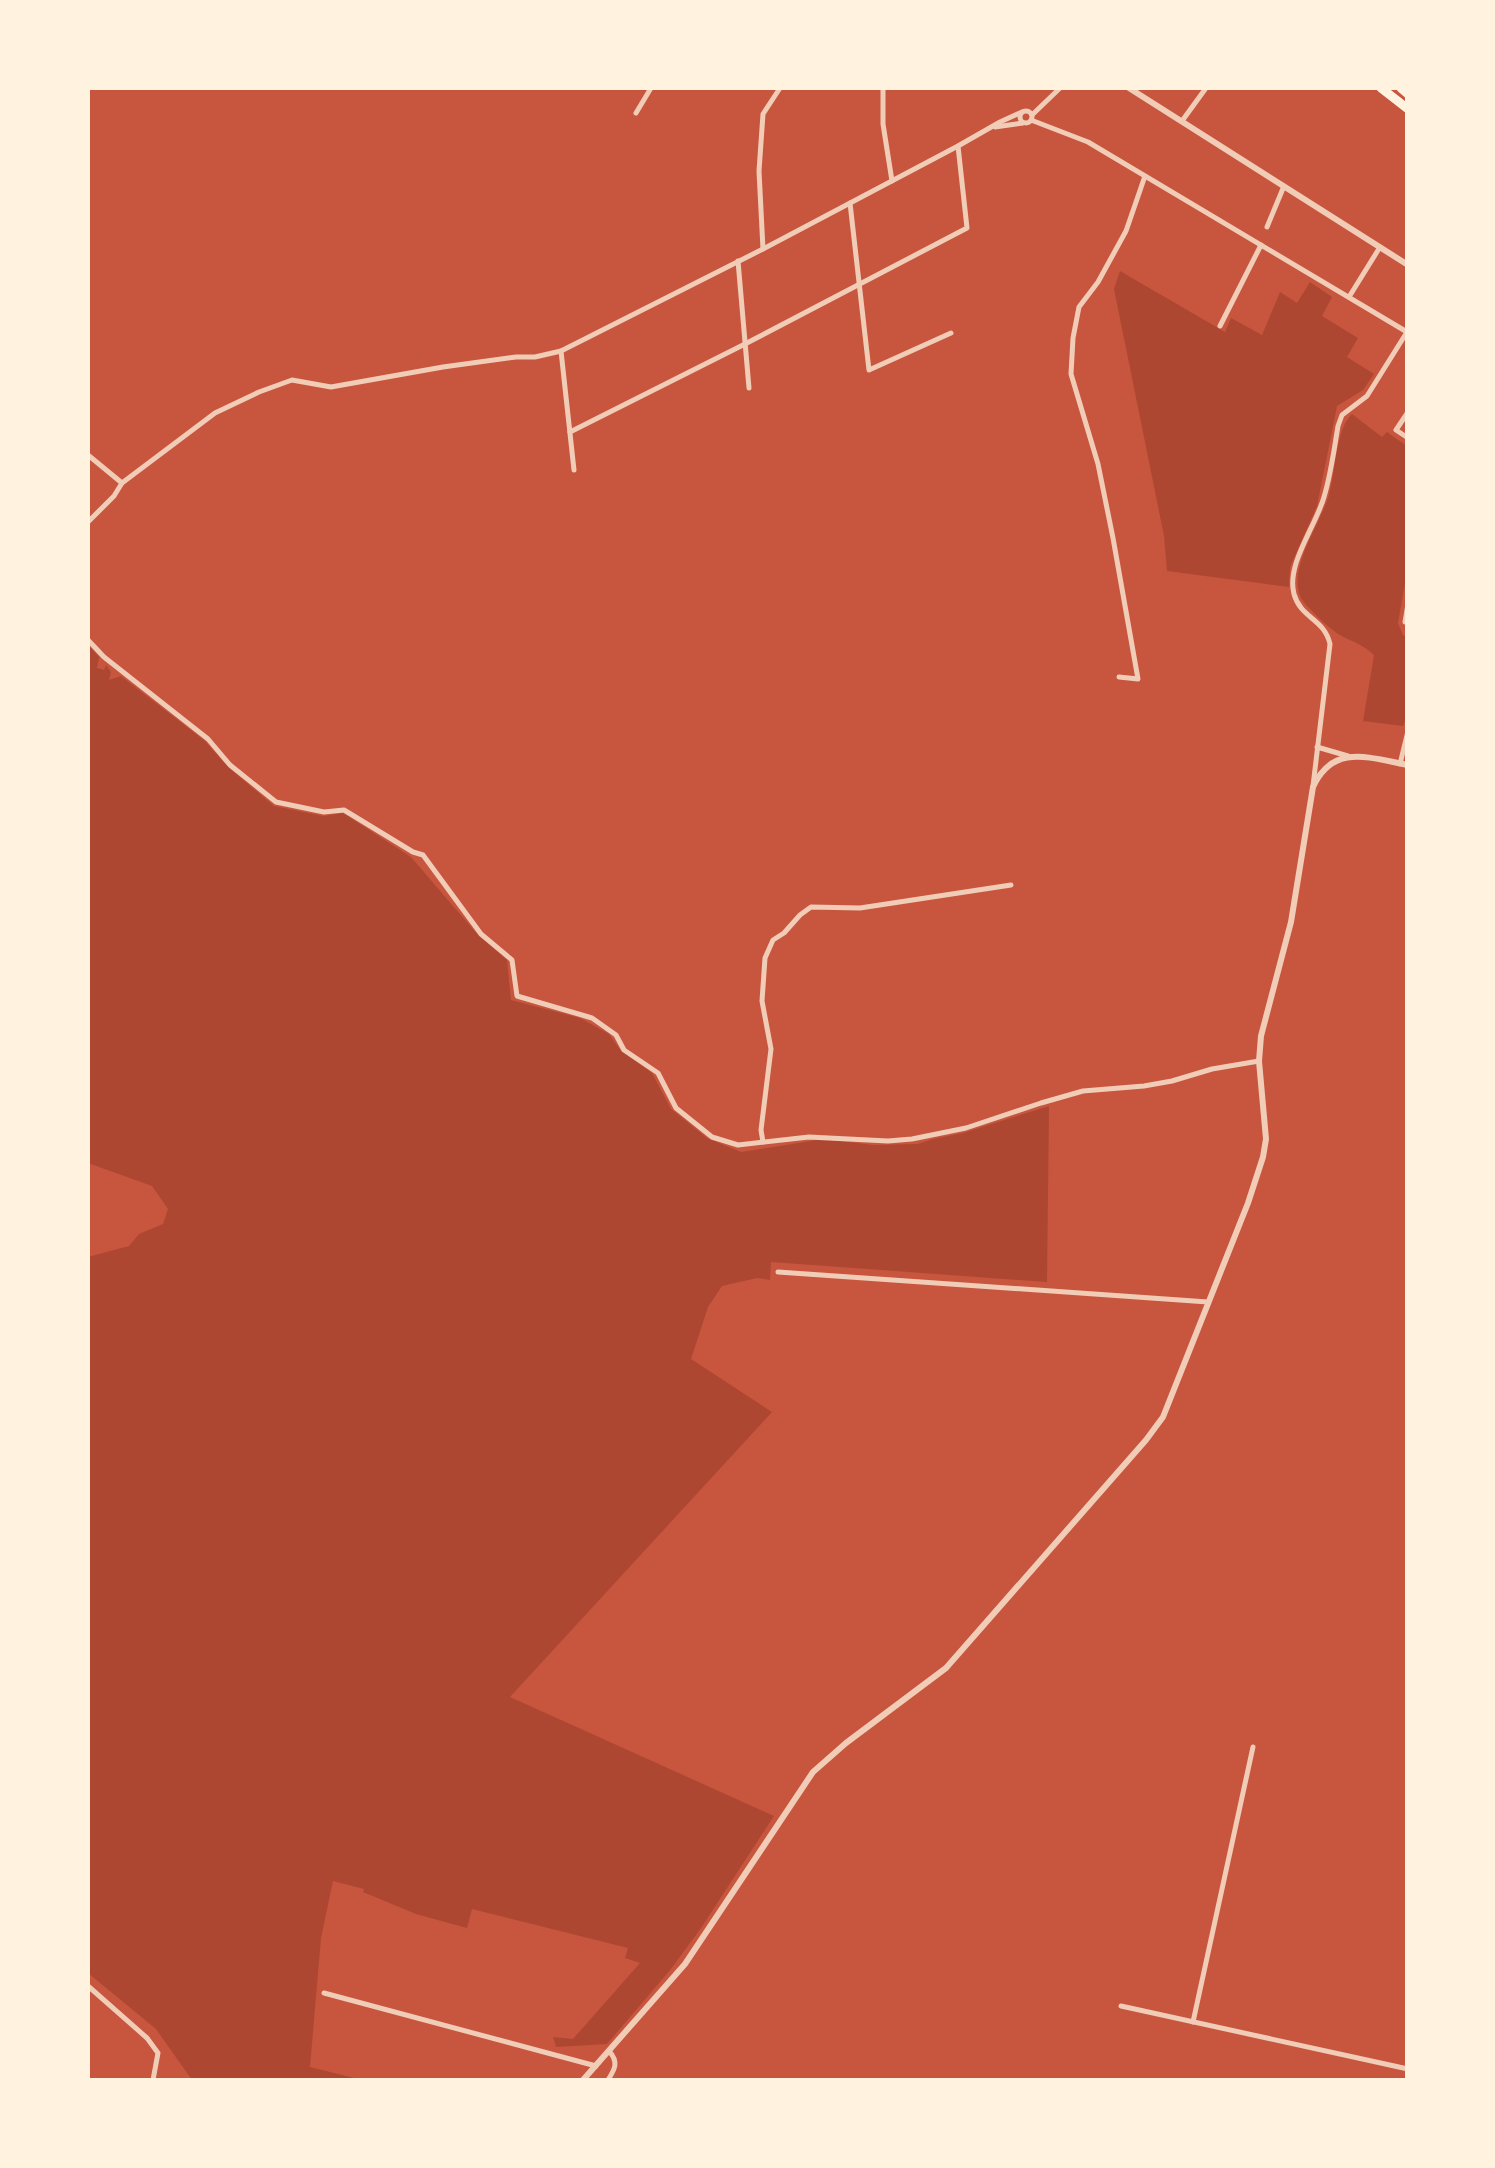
<svg xmlns="http://www.w3.org/2000/svg" width="1495" height="2168" font-family="Inter,sans-serif">
<style>
.green{fill:#ae4732}
.lines{fill:none;stroke-linecap:round;stroke-linejoin:round}
.minor{stroke:#f1ccb7;stroke-width:5}
.tertiary{stroke:#f1ccb7;stroke-width:6}
.primary{stroke:#fff3e0;stroke-width:9}
</style>
<rect width="100%" height="100%" fill="#c8553d"/>
<!-- green -->
<g class="green">
<path d="M 1120,271 L 1225,332 L 1231,318 L 1262,335 L 1280,292 L 1297,303 L 1310,282 L 1332,297 L 1322,316 L 1358,338 L 1347,357 L 1374,374 L 1363,390 L 1337,406 L 1317,506 L 1290,567 L 1289,587 L 1167,571 L 1164,536 L 1114,289 Z"/>
<path d="M 1352,414 L 1382,437 L 1387,432 L 1407,446 L 1408,566 L 1398,623 L 1403,635 L 1407,637 L 1407,716 L 1403,726 L 1363,721 L 1374,655 C 1361,643 1354,643 1340,635 C 1332,631 1306,607 1301,598 C 1287,569 1320,525 1329,495 C 1335,474 1336,428 1352,414 Z"/>
<path d="M 88,645 L 99,657 L 97,668 L 104,670 L 106,665 L 111,672 L 109,680 L 121,676 L 205,741 L 227,766 L 274,806 L 323,816 L 343,813 L 411,857 L 478,935 L 507,960 L 511,1000 L 580,1018 L 609,1034 L 621,1051 L 652,1073 L 671,1109 L 707,1138 L 741,1152 L 824,1139 L 873,1145 L 918,1144 L 933,1139 L 963,1133 L 1049,1106 L 1047,1282 L 771,1262 L 770,1280 L 757,1278 L 722,1286 L 708,1307 L 691,1359 L 772,1412 L 510,1697 L 774,1816 L 701,1928 L 671,1969 L 607,2044 L 556,2047 L 553,2037 L 573,2039 L 640,1963 L 625,1958 L 628,1948 L 472,1909 L 467,1928 L 416,1914 L 363,1892 L 364,1889 L 333,1881 L 321,1938 L 310,2067 L 362,2080 L 192,2080 L 156,2029 L 88,1973 L 88,1257 L 129,1246 L 139,1234 L 163,1224 L 168,1209 L 152,1186 L 88,1163 Z"/>
</g>
<g class="lines">
<!-- minor -->
<g class="minor">
<path d="M 883,88 L 883,124 L 892,181"/>
<circle cx="1026" cy="117" r="6"/>
<path d="M 636,113 L 651,88"/>
<path d="M 1032,115 L 1060,88"/>
<path d="M 1031,120 L 1088,142 L 1407,332"/>
<path d="M 1182,121 L 1206,88"/>
<path d="M 995,127 L 1023,123"/>
<path d="M 850,203 L 869,370 L 951,333"/>
<path d="M 1267,227 L 1284,186"/>
<path d="M 763,249 L 759,171 L 763,114 L 780,88"/>
<path d="M 738,261 L 749,388"/>
<path d="M 1349,297 L 1380,247"/>
<path d="M 1220,326 L 1261,245"/>
<path d="M 561,351 L 574,470"/>
<path d="M 1408,412 L 1396,430 L 1408,438"/>
<path d="M 570,432 L 745,344 L 967,228 L 958,146"/>
<path d="M 88,455 L 122,483"/>
<path d="M 88,522 L 114,496 L 122,483 L 215,413 L 259,392 L 292,380 L 331,387 L 443,367 L 516,357 L 535,357 L 561,351 L 763,249 L 958,146 L 1000,122 L 1022,112"/>
<path d="M 1408,604 L 1405,622 L 1408,622"/>
<path d="M 88,640 L 104,657 L 208,739 L 230,765 L 276,802 L 324,812 L 344,810 L 413,852 L 423,855 L 481,934 L 512,960 L 517,996 L 592,1018 L 616,1035 L 624,1050 L 658,1073 L 676,1108 L 712,1137 L 738,1145 L 809,1137 L 888,1141 L 912,1139 L 966,1128 L 1041,1103 L 1083,1091 L 1144,1086 L 1172,1081 L 1212,1069 L 1259,1061"/>
<path d="M 1119,677 L 1138,679 L 1113,538 L 1098,464 L 1071,374 L 1073,338 L 1079,307 L 1098,282 L 1126,231 L 1145,176"/>
<path d="M 1317,747 L 1348,756"/>
<path d="M 1400,764 L 1408,731"/>
<path d="M 1313,786 L 1330,644 C 1324,618 1301,619 1294,594 C 1286,564 1316,526 1324,497 C 1331,474 1334,450 1338,426 L 1342,415 L 1367,396 L 1407,332"/>
<path d="M 763,1142 L 761,1130 L 771,1049 L 762,1001 L 765,958 L 773,940 L 784,933 L 800,915 L 811,907 L 860,908 L 1011,885"/>
<path d="M 778,1272 L 1208,1302"/>
<path d="M 88,1986 L 147,2038 L 158,2053 L 153,2080"/>
<path d="M 324,1993 L 596,2066"/>
<path d="M 1121,2006 L 1408,2069"/>
<path d="M 1193,2022 L 1253,1747"/>
<path d="M 608,2080 C 615,2069 619,2062 609,2051"/>
</g>
<!-- tertiary -->
<g class="tertiary">
<path d="M 1129,88 L 1408,265"/>
<path d="M 583,2080 L 685,1964 L 813,1772 L 846,1743 L 946,1668 L 1146,1440 L 1163,1417 L 1248,1203 L 1263,1157 L 1266,1139 L 1259,1061 L 1261,1036 L 1291,922 L 1313,787 C 1333,743 1370,758 1408,765"/>
</g>
<!-- primary -->
<g class="primary">
<path d="M 1381,88 L 1408,109"/>
<path d="M 1401,88 L 1408,94"/>
</g>
</g>
<!-- border -->
<rect width="1495" height="2168" fill="none" stroke="#fff3e0" stroke-width="180"/>
</svg>
